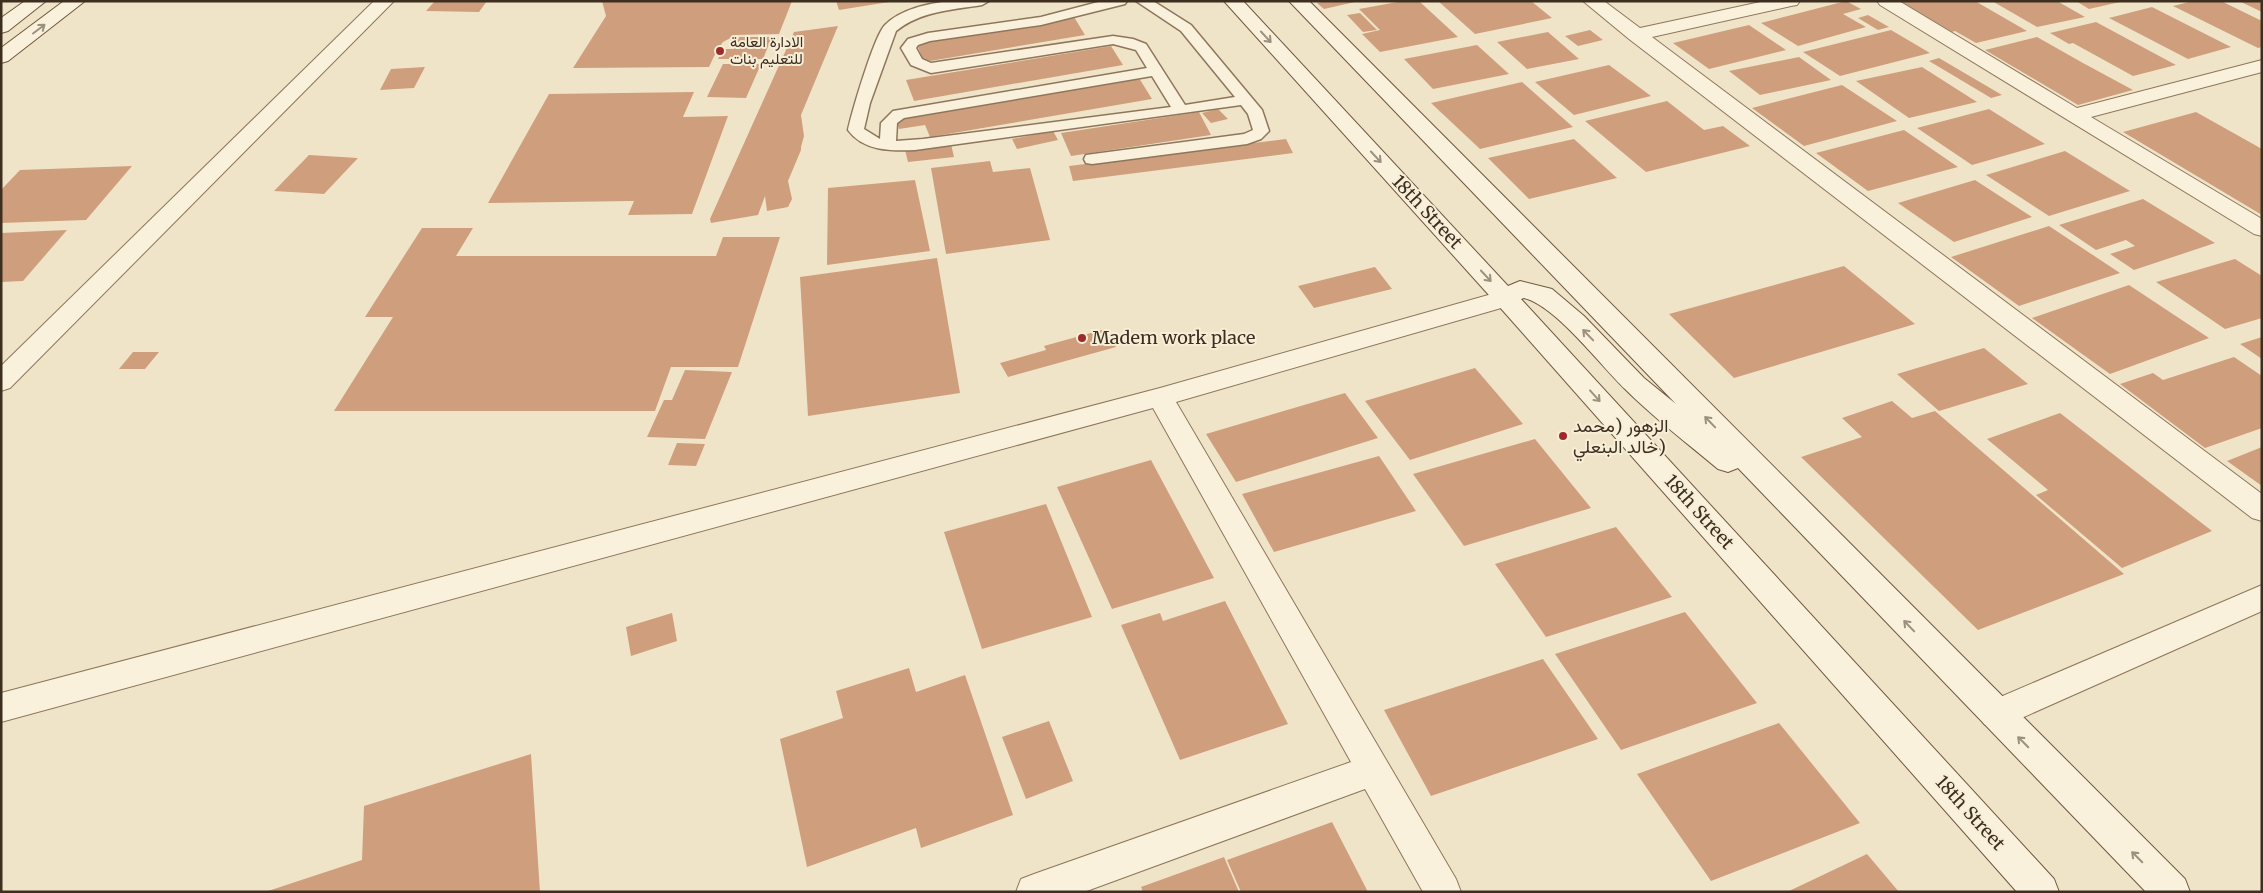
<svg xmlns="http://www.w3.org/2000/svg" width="2263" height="893" font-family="Merriweather,Vazirmatn,serif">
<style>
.building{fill:#cf9f7d}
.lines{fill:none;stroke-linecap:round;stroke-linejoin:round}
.lane-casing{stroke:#8d765c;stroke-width:3}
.street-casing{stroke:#8d765c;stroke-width:2}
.secondary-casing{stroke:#6f573f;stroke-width:2}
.lane{fill:#faf1dc;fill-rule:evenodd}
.street{fill:#faf1dc;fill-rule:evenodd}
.secondary{fill:#faf1dc;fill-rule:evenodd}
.oneway{stroke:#9c907e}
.poi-dot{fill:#9e2a2b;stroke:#f7eed8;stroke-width:2}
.labels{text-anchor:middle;stroke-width:4;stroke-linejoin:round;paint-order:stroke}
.far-poi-label{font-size:15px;fill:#3d2e20;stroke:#f7eed8;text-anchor:start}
.street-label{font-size:18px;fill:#3d2e20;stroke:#f7eed8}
.poi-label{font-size:18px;fill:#3d2e20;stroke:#f7eed8;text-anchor:start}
</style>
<rect width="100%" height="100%" fill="#f0e4c8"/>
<!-- building -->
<g class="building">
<path d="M 435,1 L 487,1 L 479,12 L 426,11 Z"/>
<path d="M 602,1 L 792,1 L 779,34 L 736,35 L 723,42 L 717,50 L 709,67 L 573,68 L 606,16 Z"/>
<path d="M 836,1 L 889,1 L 889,2 L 839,10 Z"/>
<path d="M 1324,1 L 1355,1 L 1355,2 L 1324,9 L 1317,3 Z"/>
<path d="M 1403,1 L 1419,1 L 1458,37 L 1380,52 L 1362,34 L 1380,30 L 1359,9 Z"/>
<path d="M 1438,1 L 1531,1 L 1552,18 L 1475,34 Z"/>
<path d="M 1846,1 L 1861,9 L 1843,14 L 1866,27 L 1798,46 L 1761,23 Z"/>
<path d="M 1900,1 L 1975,1 L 2027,31 L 1976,43 L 1955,31 L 1952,32 Z"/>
<path d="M 1992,1 L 2057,1 L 2085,17 L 2037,27 Z"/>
<path d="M 2076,1 L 2120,1 L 2120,2 L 2089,9 Z"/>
<path d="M 2193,1 L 2221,1 L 2262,21 L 2262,47 L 2258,48 L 2173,6 Z"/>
<path d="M 2239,1 L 2262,1 L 2262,12 Z"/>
<path d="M 2152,7 L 2231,47 L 2188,59 L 2109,18 Z"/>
<path d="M 1360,13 L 1377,30 L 1363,32 L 1347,15 Z"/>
<path d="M 1868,15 L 1889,27 L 1878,30 L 1858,18 Z"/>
<path d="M 1074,17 L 1085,35 L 924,62 L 916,42 Z"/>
<path d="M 2096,22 L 2176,65 L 2133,76 L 2073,43 L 2069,44 L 2050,33 Z"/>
<path d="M 1749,25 L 1786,50 L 1709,69 L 1673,43 Z"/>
<path d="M 838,26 L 801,115 L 804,136 L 801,147 L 801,150 L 788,181 L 792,199 L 788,207 L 767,211 L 765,196 L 758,215 L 711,223 L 710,219 L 794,32 Z"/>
<path d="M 1590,30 L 1603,40 L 1578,46 L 1565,36 Z"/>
<path d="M 1891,30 L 1930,53 L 1840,76 L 1803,52 Z"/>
<path d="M 1548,32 L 1579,59 L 1527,69 L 1497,42 Z"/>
<path d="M 739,37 L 772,37 L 763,59 L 718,59 L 723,49 L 734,49 Z"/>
<path d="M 2037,37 L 2083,63 L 2133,90 L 2078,105 L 1985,50 Z"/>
<path d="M 1477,45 L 1509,74 L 1433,89 L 1404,59 Z"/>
<path d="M 1111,46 L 1123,65 L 914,101 L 906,80 Z"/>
<path d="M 1799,57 L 1831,80 L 1760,95 L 1729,71 Z"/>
<path d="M 1939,58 L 2002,95 L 1991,98 L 1929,61 Z"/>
<path d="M 723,64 L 761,64 L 746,98 L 707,97 Z"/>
<path d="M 1609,65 L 1651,96 L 1574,115 L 1535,82 Z"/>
<path d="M 425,67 L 414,88 L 380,90 L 391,69 Z"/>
<path d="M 1922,67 L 1977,102 L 1909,118 L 1856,81 Z"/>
<path d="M 1139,78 L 1152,99 L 930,137 L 925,125 L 899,129 L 896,119 Z"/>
<path d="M 1522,82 L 1573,127 L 1480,149 L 1431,103 Z"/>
<path d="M 1842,85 L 1897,121 L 1804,146 L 1752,108 Z"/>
<path d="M 694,92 L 683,117 L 728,116 L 692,214 L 628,215 L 634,201 L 488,203 L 549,94 Z"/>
<path d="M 1667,101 L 1704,130 L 1723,126 L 1750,146 L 1646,172 L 1585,121 Z"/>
<path d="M 1218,109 L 1228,119 L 1211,123 L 1202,113 Z"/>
<path d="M 1989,109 L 2045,144 L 1972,165 L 1917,128 Z"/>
<path d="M 1199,112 L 1211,135 L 1071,156 L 1061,133 Z"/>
<path d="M 2196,112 L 2262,149 L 2262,215 L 2123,132 Z"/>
<path d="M 1904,130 L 1958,167 L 1868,191 L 1816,153 Z"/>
<path d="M 1053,131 L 1058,140 L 1017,149 L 1012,139 Z"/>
<path d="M 1286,139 L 1293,153 L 1073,181 L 1069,166 Z"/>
<path d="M 1574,139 L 1617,178 L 1529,199 L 1488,158 Z"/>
<path d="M 951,144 L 954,157 L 908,162 L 905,150 Z"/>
<path d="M 2065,151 L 2130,191 L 2049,216 L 1986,175 Z"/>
<path d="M 309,155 L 358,158 L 324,194 L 274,191 Z"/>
<path d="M 990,161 L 993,172 L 1030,168 L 1050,240 L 946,254 L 931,168 Z"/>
<path d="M 132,166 L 86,220 L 1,223 L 1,190 L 20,170 Z"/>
<path d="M 915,180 L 930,251 L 827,265 L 828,188 Z"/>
<path d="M 1975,180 L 2032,217 L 1954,242 L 1898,203 Z"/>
<path d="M 2143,199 L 2215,243 L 2134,270 L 2110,254 L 2135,246 L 2126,240 L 2096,250 L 2059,225 Z"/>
<path d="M 2049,226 L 2120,273 L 2019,306 L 1951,257 Z"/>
<path d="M 422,228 L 473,228 L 456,256 L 716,256 L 723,237 L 780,237 L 738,367 L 671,367 L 655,411 L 334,411 L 393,317 L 365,317 Z"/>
<path d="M 67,230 L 23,281 L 1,282 L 1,233 Z"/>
<path d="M 937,258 L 960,393 L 808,416 L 800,277 Z"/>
<path d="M 2235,259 L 2262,276 L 2262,318 L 2225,329 L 2156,282 Z"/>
<path d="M 1844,266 L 1915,324 L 1734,378 L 1669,314 Z"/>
<path d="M 1375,267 L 1392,289 L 1314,308 L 1298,286 Z"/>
<path d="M 2129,285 L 2209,338 L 2110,374 L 2032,318 Z"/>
<path d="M 1105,329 L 1116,347 L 1008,377 L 1000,363 L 1046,350 L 1044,346 Z"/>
<path d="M 2262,337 L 2262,359 L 2240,344 Z"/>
<path d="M 1984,348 L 2028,384 L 1939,411 L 1897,374 Z"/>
<path d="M 133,352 L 159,352 L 145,369 L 119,369 Z"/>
<path d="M 2234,357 L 2262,376 L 2262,428 L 2205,448 L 2120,384 L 2153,373 L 2163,380 Z"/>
<path d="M 1475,368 L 1523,424 L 1410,460 L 1365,401 Z"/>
<path d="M 685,370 L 732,372 L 705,439 L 647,437 L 664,400 L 672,400 Z"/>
<path d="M 1345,393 L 1378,438 L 1236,482 L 1206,434 Z"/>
<path d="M 1892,401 L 1912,418 L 1935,411 L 2124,574 L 1978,630 L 1801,457 L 1862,437 L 1842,418 Z"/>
<path d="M 2060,413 L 2212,531 L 2122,568 L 2036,495 L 2048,490 L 1987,439 Z"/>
<path d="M 1535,439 L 1591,508 L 1464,546 L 1413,474 Z"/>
<path d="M 677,443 L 705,444 L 696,466 L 668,465 Z"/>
<path d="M 2262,447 L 2262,486 L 2227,461 Z"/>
<path d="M 1379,456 L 1416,511 L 1274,552 L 1242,494 Z"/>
<path d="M 1151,460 L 1214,578 L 1112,609 L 1057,487 Z"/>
<path d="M 1046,504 L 1092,617 L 982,649 L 944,532 Z"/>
<path d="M 1616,527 L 1672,597 L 1546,637 L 1495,564 Z"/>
<path d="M 1225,601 L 1288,724 L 1180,760 L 1121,625 L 1160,613 L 1163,621 Z"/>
<path d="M 1685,612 L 1757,703 L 1621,750 L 1555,654 Z"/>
<path d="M 672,613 L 677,641 L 631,656 L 626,627 Z"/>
<path d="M 1543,659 L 1598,739 L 1431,796 L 1384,710 Z"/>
<path d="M 909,668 L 916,692 L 965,675 L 1013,815 L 921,848 L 916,828 L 807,867 L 780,739 L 843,718 L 836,691 Z"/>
<path d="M 1049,721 L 1073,781 L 1026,799 L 1002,737 Z"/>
<path d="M 1779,723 L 1860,823 L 1711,881 L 1637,774 Z"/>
<path d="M 531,754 L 540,892 L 265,892 L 362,860 L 364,806 Z"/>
<path d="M 1332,822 L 1368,892 L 1241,892 L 1227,860 Z"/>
<path d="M 1867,854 L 1899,892 L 1787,892 Z"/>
<path d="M 1224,857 L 1239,892 L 1143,892 L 1141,887 Z"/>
</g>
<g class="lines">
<!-- lane casing -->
<g class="lane-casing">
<path id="lane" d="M 949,1 L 989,1 L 982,5 C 951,10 921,11 896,31 L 870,103 L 864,129 L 880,139 L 881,123 L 893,111 L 1147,68 L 1136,50 L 1113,44 L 931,73 L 911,65 L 901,48 L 908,39 L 928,33 L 1041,17 L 1102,1 L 1127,1 L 1125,4 L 1041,25 L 930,41 L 918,45 L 916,48 L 922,59 L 931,63 L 1113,36 L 1133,39 L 1146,44 L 1185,105 L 1235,97 L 1181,31 L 1136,1 L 1153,1 L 1191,25 L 1262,110 L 1269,131 L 1261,139 L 1247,144 L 1092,164 L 1086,163 L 1084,159 L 1086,155 L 1244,134 L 1253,130 L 1248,114 L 1241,105 L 915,150 C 891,151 863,151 848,130 C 852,112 874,36 885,25 C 901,9 927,4 949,1 ZM 1152,76 L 1171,107 L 923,139 L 896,141 L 897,123 L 904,118 Z"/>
</g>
<!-- street casing -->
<g class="street-casing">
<g id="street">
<path d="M 374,1 L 394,1 L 10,388 L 1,391 L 1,366 Z"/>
<path d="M 1583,1 L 1604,1 L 1640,28 L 1765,1 L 1800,1 L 1797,5 L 1791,6 L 1652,37 L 2262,494 L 2262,521 L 2252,518 L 1629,39 Z"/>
<path d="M 1877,1 L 1899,1 L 2077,108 L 2262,60 L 2262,72 L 2091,117 L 2262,219 L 2262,236 L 2254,234 L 1880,5 Z"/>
<path d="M 1506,290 L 1515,292 L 1518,298 L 1515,304 L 1176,402 L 1456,879 L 1461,892 L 1423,892 L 1365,789 L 1084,892 L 1016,892 L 1021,879 L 1034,874 L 1351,762 L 1153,408 L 1,722 L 1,693 L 1160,388 Z"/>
<path d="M 2262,585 L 2262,611 L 2008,724 L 1996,729 L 1984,724 L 1979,714 L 1984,704 Z"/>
</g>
</g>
<!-- secondary casing -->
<g class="secondary-casing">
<g id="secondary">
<path d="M 25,1 L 46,1 L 8,31 L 1,33 L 1,18 Z"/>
<path d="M 64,1 L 85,1 L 8,61 L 1,63 L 1,48 Z"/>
<path d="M 1224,1 L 1243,1 L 1508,286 L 1520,281 L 1552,289 L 1584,316 L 1644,378 L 1676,404 L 1289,1 L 1309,1 L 2185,879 L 2190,892 L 2146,892 L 1738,468 L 1728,472 L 1718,469 C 1687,443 1654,418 1625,389 C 1600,365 1556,306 1524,298 L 1521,299 L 2054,879 L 2059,892 L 2017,892 L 1497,304 Z"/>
</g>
</g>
<!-- lane -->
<use href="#lane" class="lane"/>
<!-- street -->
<use href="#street" class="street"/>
<!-- secondary -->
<use href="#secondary" class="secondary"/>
</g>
<!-- one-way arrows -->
<defs><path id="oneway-shaft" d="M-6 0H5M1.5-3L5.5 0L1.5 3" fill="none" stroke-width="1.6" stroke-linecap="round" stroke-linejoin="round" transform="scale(1.25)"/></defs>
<g class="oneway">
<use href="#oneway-shaft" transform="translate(39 29) rotate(-37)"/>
<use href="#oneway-shaft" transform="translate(1266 37) rotate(47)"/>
<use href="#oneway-shaft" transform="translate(1376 157) rotate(47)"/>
<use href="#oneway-shaft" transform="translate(1486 276) rotate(47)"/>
<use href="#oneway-shaft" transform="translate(1588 335) rotate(-134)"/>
<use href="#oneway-shaft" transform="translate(1595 396) rotate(48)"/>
<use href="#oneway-shaft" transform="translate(1710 422) rotate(-134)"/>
<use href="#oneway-shaft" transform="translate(1909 626) rotate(-134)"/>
<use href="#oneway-shaft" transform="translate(2023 742) rotate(-135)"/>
<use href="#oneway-shaft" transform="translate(2137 857) rotate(-135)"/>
</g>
<!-- markers -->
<g class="poi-dot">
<circle cx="720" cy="51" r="5"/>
<circle cx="1082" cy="338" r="5"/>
<circle cx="1563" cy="436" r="5"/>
</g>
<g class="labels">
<!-- far-poi labels -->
<g class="far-poi-label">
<text x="730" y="47">الادارة العامة<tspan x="730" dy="17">للتعليم بنات</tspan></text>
</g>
<!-- street labels -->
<g class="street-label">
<text transform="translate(1427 212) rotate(47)" y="6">18th Street</text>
<text transform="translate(1699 512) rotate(48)" y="6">18th Street</text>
<text transform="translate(1970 813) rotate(48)" y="6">18th Street</text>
</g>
<!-- poi labels -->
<g class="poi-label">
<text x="1092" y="344">Madem work place</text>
<text x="1573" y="432">الزهور (محمد<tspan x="1573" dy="21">خالد البنعلي)</tspan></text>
</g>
</g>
<!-- border -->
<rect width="2263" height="893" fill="none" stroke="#3d2e20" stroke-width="5"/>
</svg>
